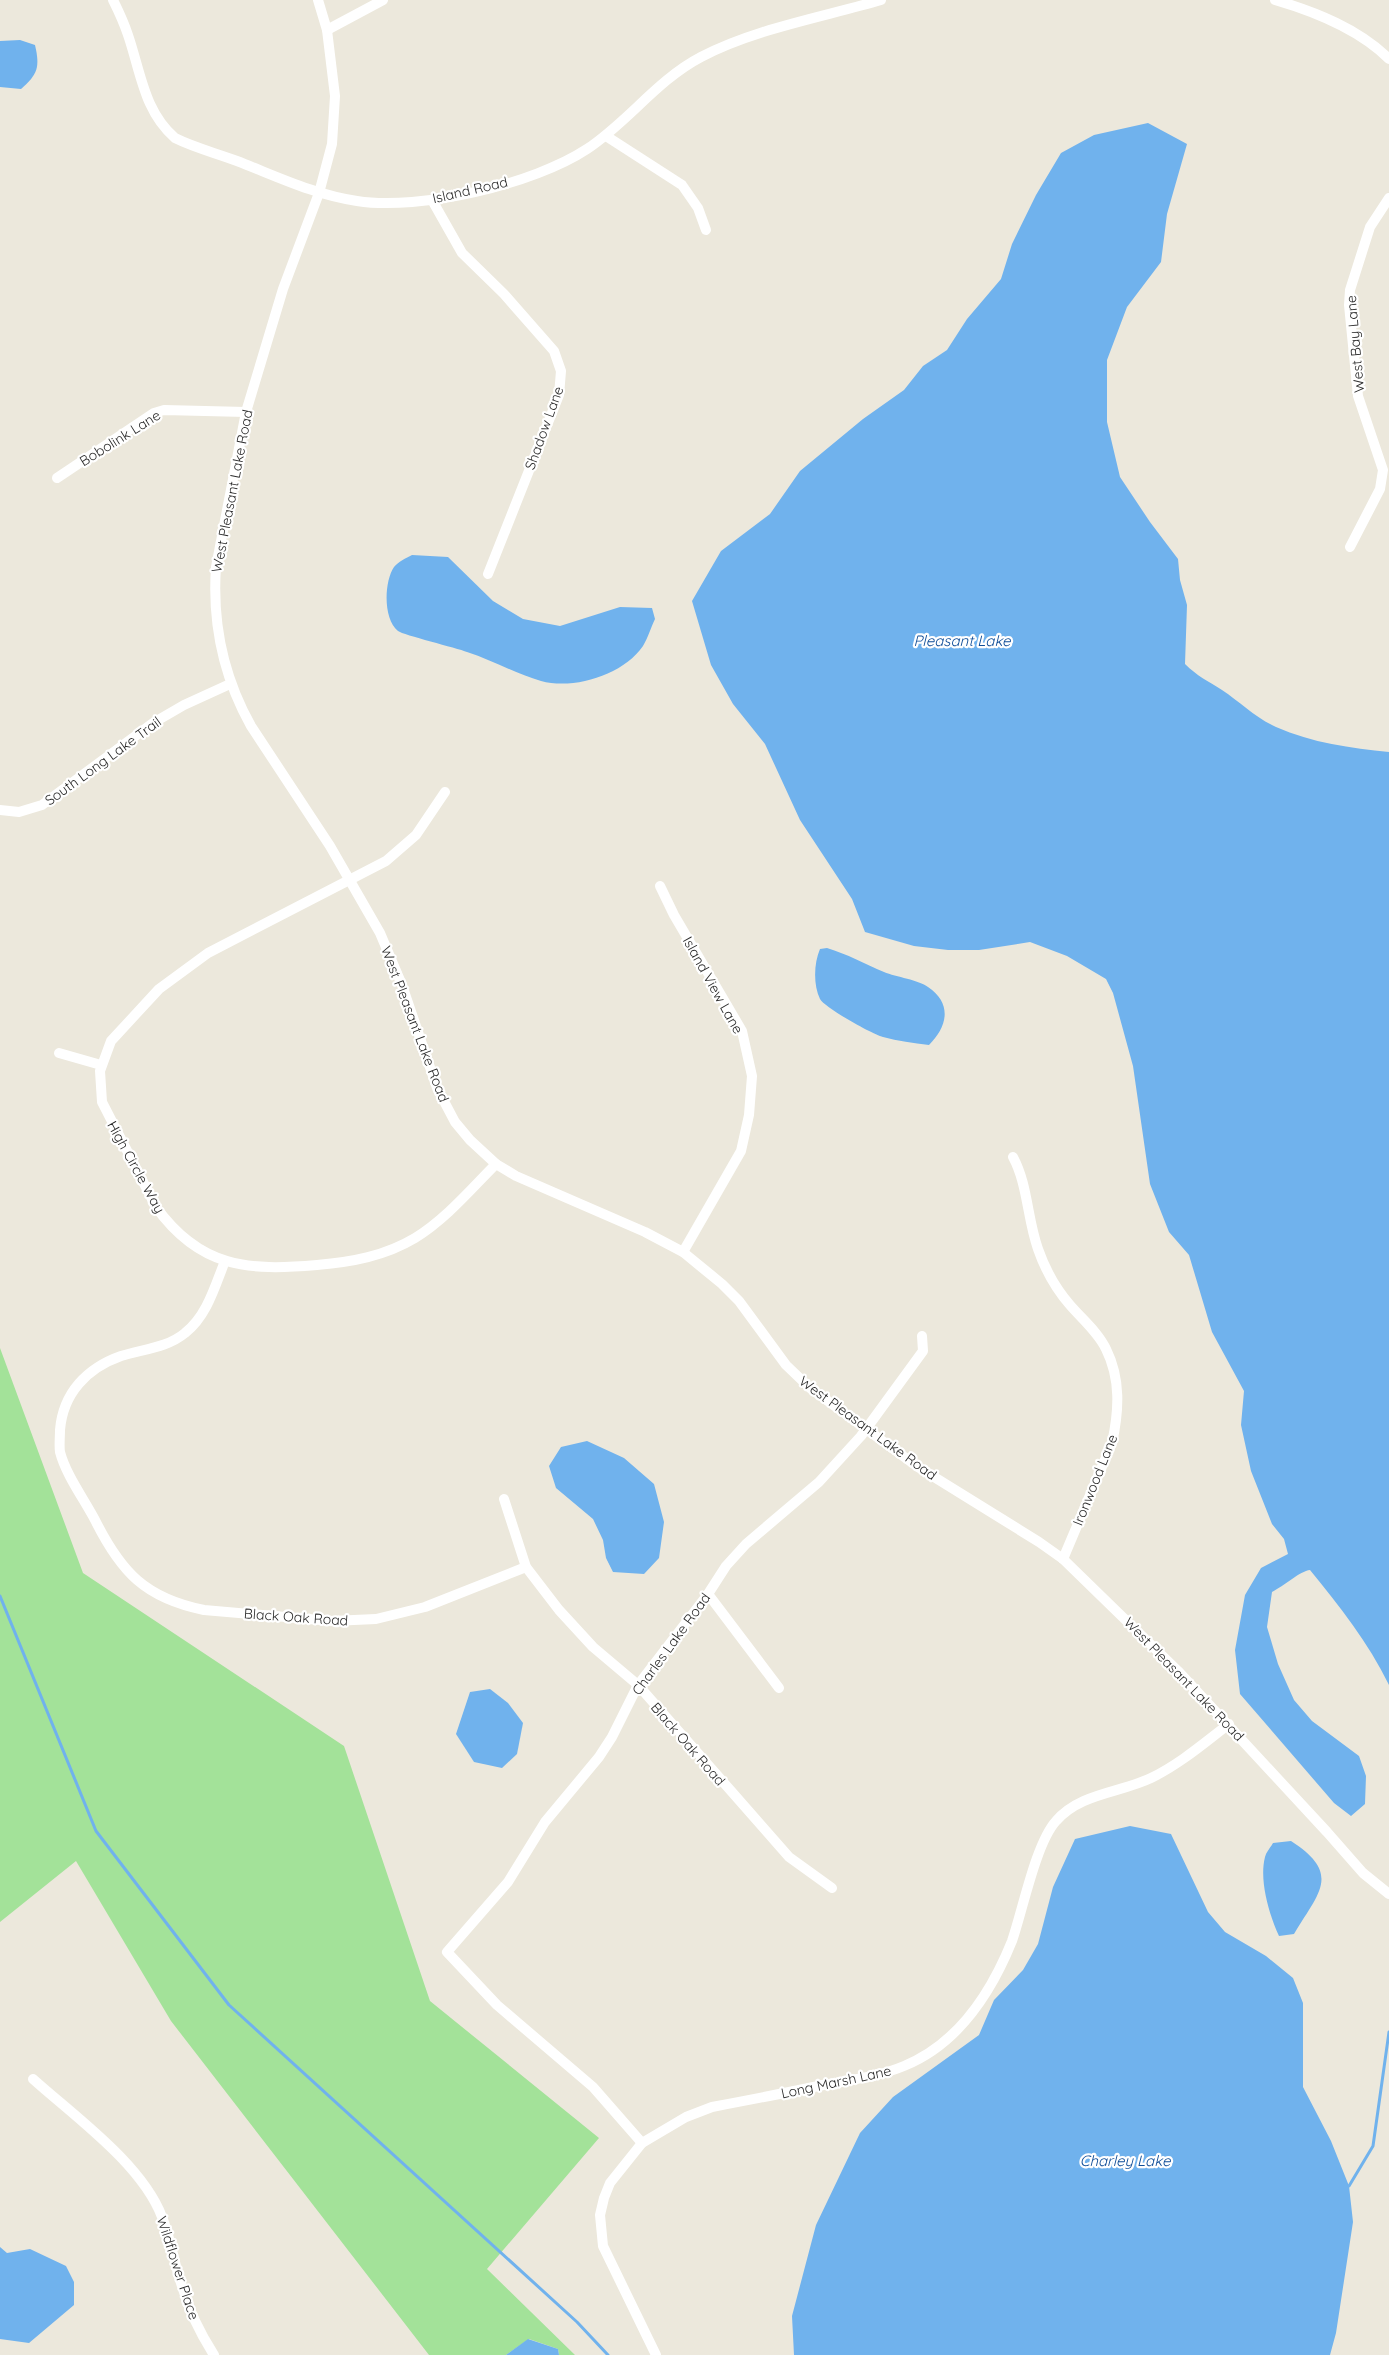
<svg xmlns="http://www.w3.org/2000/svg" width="1389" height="2355" font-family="Quicksand,sans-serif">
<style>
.green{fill:#a3e299}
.water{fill:#70b2ed}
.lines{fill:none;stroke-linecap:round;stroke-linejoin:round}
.stream{stroke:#70b2ed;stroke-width:3}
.minor{stroke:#fff;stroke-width:10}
.labels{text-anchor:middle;stroke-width:4.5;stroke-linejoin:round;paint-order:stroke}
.street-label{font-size:14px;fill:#2a2a2a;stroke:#fff}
.water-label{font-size:15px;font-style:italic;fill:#0f4d98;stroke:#fff}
</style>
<rect width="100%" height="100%" fill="#ece8dc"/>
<!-- green -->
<path class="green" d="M 0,1348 L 83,1573 L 344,1746 L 430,2001 L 599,2138 L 487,2269 L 575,2355 L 559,2355 L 558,2349 L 529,2339 L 506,2355 L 429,2355 L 171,2021 L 76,1861 L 0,1922 Z"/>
<!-- water -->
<g class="water">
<path d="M 20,40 L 35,45 C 40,67 38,74 21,89 L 0,87 L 0,41 Z"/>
<path d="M 1148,123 L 1187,144 L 1167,214 L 1161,262 L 1127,307 L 1107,360 L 1107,422 L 1120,477 L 1150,522 L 1178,559 L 1180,580 L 1187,605 L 1185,664 C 1197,676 1208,681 1222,690 C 1240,702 1256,718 1276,727 C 1312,743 1351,748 1389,752 L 1389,1685 C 1368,1642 1340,1607 1310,1570 C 1300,1571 1284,1586 1272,1592 L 1267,1627 L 1278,1664 L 1294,1700 L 1312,1721 L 1359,1756 L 1366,1776 L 1365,1804 L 1351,1816 L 1334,1803 L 1240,1694 L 1235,1650 L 1245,1595 L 1261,1568 L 1288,1554 L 1284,1539 L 1272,1524 L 1251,1471 L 1241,1425 L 1244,1391 L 1212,1332 L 1189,1255 L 1169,1232 L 1150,1184 L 1133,1066 L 1113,993 L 1106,979 L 1067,956 L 1030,942 L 979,950 L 948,950 L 914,946 L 865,932 L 852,899 L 800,820 L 765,744 L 733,704 L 711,665 L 692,601 L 721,551 L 770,514 L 800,471 L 863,419 L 904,390 L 923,366 L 947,350 L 967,319 L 1001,279 L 1012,244 L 1036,195 L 1061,153 L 1094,135 Z"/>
<path d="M 412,555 L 448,557 L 493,601 L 523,619 L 560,626 L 620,607 L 652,608 L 655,619 C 651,627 648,638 643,646 C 623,675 574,690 541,681 C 516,674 492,660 467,652 C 457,648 403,635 398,631 C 383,619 384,582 394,567 C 398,562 406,558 412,555 Z"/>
<path d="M 827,948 C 847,954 865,964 884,972 C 896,977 919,980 928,987 C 953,1004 947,1027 929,1045 C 913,1043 898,1041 883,1037 C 872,1034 825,1008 820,999 C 813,984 814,963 820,949 Z"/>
<path d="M 587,1441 L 624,1458 L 654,1484 L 664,1522 L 659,1558 L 644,1574 L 613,1572 L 606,1558 L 603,1540 L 593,1519 L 556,1488 L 549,1466 L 561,1447 Z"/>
<path d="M 490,1689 L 508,1703 L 523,1723 L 517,1754 L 502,1768 L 474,1762 L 456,1734 L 470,1692 Z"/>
<path d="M 1130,1826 L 1171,1834 L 1208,1912 L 1225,1932 L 1266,1956 L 1293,1978 L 1303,2003 L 1303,2087 L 1331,2141 L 1349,2186 L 1353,2222 L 1336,2333 L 1330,2355 L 794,2355 L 792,2316 L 816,2225 L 860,2133 L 893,2097 L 979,2035 L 994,2000 L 1023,1970 L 1038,1944 L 1053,1887 L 1075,1839 Z"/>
<path d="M 1291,1841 C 1342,1874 1319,1892 1294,1934 L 1279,1936 C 1269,1914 1259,1881 1265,1857 C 1266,1852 1271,1847 1273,1843 Z"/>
<path d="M 0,2247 L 7,2253 L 30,2249 L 66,2266 L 74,2282 L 74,2305 L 29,2343 L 0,2339 Z"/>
<path d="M 528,2339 L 558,2349 L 559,2355 L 506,2355 Z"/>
</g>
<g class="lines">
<!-- stream -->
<g class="stream">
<path d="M 0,1596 L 96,1831 L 229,2005 L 577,2322 L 608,2355"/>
<path d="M 1349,2186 L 1373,2146 L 1389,2032"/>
</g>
<!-- minor -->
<g class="minor">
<path d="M 113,0 C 119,12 124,23 128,35 C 141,73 144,111 175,138 C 195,148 216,153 237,161 C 276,176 315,195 357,201 C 420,211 534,184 587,149 C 628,122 657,80 701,57 C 754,29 823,17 881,0"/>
<path d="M 318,0 L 327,30 L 335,96 L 332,144 L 319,193 L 283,289 L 246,412 L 216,567 C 212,624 223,676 251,726 L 330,846 L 380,933 L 402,985 L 437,1088 L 455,1122 L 470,1140 L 496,1164 L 516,1176 L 645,1232 L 683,1252 L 722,1284 L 739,1301 L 786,1365 L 810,1388 L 918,1467 L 1039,1542 L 1063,1559 L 1178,1671 L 1327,1832 L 1363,1873 L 1389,1894"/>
<path d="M 1275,0 C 1316,12 1359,29 1389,59"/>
<path d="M 327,30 L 383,0"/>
<path d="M 606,136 L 682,185 L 698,208 L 706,230"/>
<path d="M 432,200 L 462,253 L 504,294 L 554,351 L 561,371 L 559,395 L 488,574"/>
<path d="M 57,478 L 154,413 L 164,410 L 246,412"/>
<path d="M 1350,547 L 1380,489 L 1383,470 L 1358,396 L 1349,305 L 1350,290 L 1370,227 L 1389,198"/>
<path d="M 445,792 L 416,835 L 386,861 L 208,953 L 159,989 L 111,1041 L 100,1071 L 102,1102 L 156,1207 C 200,1268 248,1271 317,1265 C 352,1262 385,1256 415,1238 C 446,1219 471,1189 496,1164"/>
<path d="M 0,810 L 19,812 L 42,805 L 153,723 L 184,705 L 230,684"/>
<path d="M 660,886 L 674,915 L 742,1031 L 752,1076 L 749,1115 L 741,1151 L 683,1252"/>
<path d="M 59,1053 L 101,1065"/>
<path d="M 1013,1157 C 1028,1185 1027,1218 1038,1249 C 1045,1269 1056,1289 1070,1305 C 1082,1319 1098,1332 1106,1349 C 1121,1379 1119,1411 1112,1443 L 1063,1559"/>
<path d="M 225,1261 C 215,1286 207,1316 185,1333 C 167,1348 143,1349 121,1356 C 87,1368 63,1393 60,1430 C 60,1437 59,1446 60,1452 C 66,1475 84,1499 95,1520 C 121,1572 145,1598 204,1610 L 332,1621 L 376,1619 L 425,1607 L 526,1567"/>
<path d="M 504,1499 L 526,1567 L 559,1610 L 593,1647 L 638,1685 L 789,1857 L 832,1888"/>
<path d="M 708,1594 L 779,1688"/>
<path d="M 33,2079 C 74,2116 142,2164 162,2217 C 171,2239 174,2264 182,2286 C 189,2311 200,2333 214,2355"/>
<path d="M 642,2143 L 593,2087 L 497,2005 L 447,1952 L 508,1882 L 545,1822 L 599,1757 L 612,1737 L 638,1685 L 708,1594 L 726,1566 L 746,1544 L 819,1482 L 861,1436 L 923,1351 L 922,1336"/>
<path d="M 656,2355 L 603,2246 L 600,2215 L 604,2198 L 610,2183 L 642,2143 L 686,2117 L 712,2107 C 749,2100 786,2093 823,2085 C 850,2080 878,2077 904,2066 C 958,2044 991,1993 1012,1941 C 1023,1909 1036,1843 1056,1821 C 1080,1793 1120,1793 1151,1778 C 1180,1764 1204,1743 1229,1724"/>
</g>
</g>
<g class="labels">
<!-- street labels -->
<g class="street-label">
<text transform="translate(470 190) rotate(-13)" y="5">Island Road</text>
<text transform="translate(1355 344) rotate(-95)" y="5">West Bay Lane</text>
<text transform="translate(544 428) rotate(-70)" y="5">Shadow Lane</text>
<text transform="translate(120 438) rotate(-32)" y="5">Bobolink Lane</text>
<text transform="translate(232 491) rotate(-79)" y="5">West Pleasant Lake Road</text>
<text transform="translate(103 761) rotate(-36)" y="5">South Long Lake Trail</text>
<text transform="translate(713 985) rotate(61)" y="5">Island View Lane</text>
<text transform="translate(415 1024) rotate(69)" y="5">West Pleasant Lake Road</text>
<text transform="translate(136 1167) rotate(61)" y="5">High Circle Way</text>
<text transform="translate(868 1428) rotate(36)" y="5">West Pleasant Lake Road</text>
<text transform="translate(1095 1480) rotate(-68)" y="5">Ironwood Lane</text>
<text transform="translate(296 1617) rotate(4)" y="5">Black Oak Road</text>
<text transform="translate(671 1644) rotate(-54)" y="5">Charles Lake Road</text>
<text transform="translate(1184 1679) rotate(46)" y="5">West Pleasant Lake Road</text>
<text transform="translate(688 1744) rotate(49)" y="5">Black Oak Road</text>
<text transform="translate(836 2082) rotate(-12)" y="5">Long Marsh Lane</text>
<text transform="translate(178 2268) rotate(72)" y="5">Wildflower Place</text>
</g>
<!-- water labels -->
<g class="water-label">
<text x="962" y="646">Pleasant Lake</text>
<text x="1125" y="2166">Charley Lake</text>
</g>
</g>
</svg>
